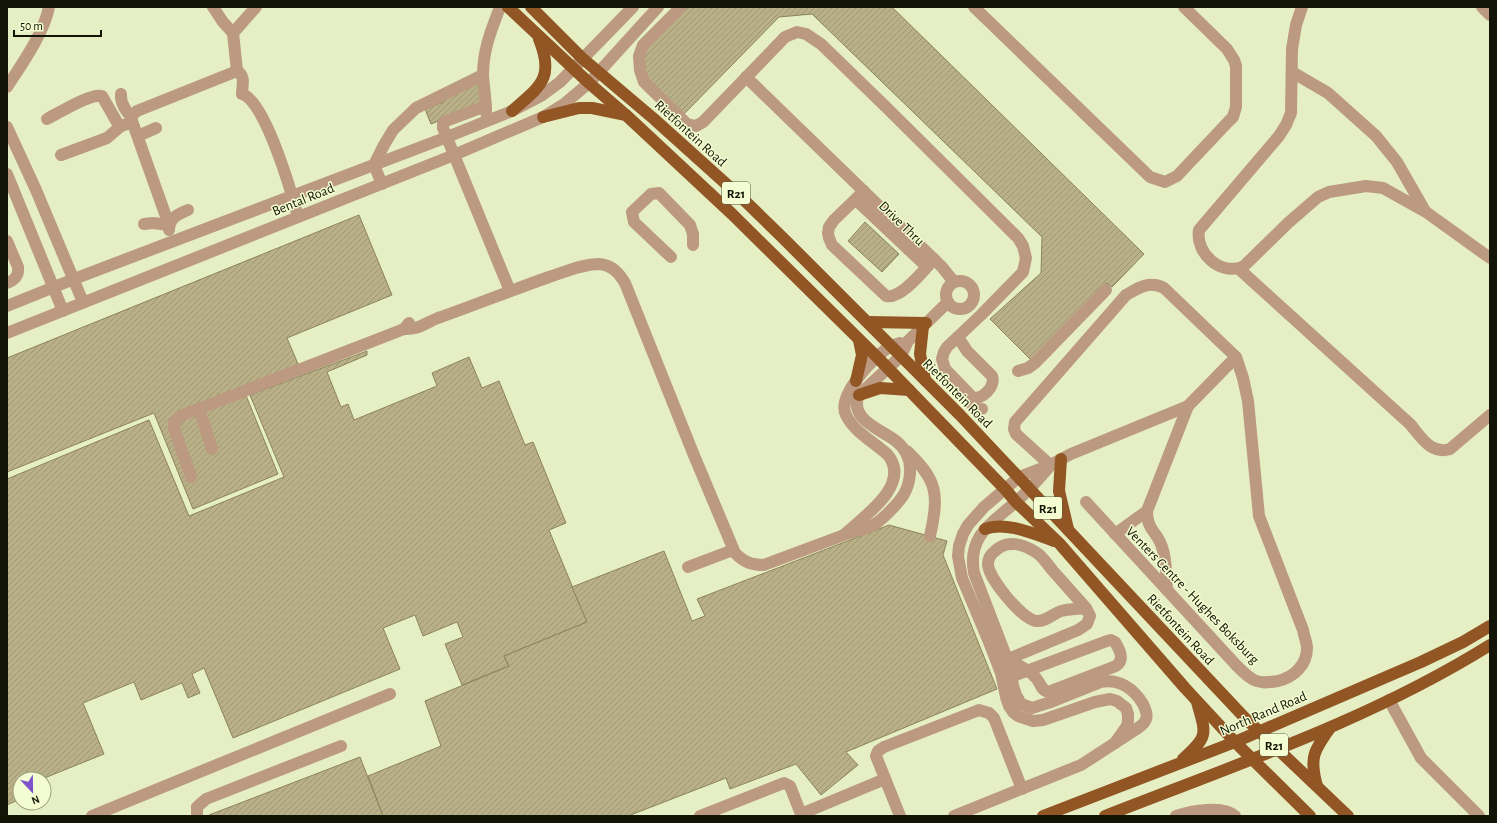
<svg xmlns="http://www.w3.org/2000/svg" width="1497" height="823" font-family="'Alegreya Sans',sans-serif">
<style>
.building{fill:url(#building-hatch);stroke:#8c835b}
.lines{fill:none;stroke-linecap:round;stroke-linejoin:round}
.minor{stroke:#bc9a81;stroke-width:12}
.major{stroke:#925524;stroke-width:12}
.labels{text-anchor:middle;stroke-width:3;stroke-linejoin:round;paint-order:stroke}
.shield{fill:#f4fcd1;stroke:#565a42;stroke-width:1}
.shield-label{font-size:13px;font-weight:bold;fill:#121405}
.street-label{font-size:14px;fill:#121405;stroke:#f4fcd1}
</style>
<defs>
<pattern id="building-hatch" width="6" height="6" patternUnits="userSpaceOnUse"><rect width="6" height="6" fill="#bab087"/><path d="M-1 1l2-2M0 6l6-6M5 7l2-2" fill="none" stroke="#9f9673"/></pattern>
</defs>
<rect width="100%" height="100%" fill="#e6efc4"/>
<!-- building -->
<g class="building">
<path d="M 683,7 L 892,7 L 1144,254 L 1112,287 L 1106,283 L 1031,360 L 990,319 L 1041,273 L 1042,237 L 812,14 L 779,17 L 683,115 L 641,74 L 642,48 Z"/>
<path d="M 475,77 L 485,103 L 431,124 L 425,109 L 443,102 L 439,91 Z"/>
<path d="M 359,215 L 392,295 L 287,338 L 301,371 L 245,393 L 278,474 L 193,509 L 154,413 L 7,472 L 7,358 Z"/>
<path d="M 865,222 L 899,254 L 882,272 L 848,241 Z"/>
<path d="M 367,351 L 367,355 L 327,372 L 341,407 L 348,404 L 354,420 L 437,386 L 432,373 L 469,357 L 482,388 L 499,381 L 525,445 L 533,442 L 566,523 L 549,530 L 587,622 L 504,656 L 509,666 L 462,685 L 445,644 L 463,637 L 457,622 L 423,636 L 415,615 L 383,628 L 400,669 L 233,738 L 204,668 L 192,674 L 200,693 L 188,698 L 182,683 L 141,700 L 134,682 L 83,703 L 104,754 L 42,779 L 20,779 L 20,788 L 17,789 L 20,799 L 7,805 L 7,479 L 149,420 L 189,516 L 284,477 L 250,395 Z"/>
<path d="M 889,525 L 947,541 L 943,555 L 997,689 L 846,752 L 858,765 L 821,795 L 796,764 L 730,789 L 726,778 L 628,816 L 383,816 L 368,776 L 441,746 L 425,701 L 509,666 L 504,656 L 587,622 L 572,587 L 664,551 L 692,621 L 705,616 L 697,599 Z"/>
<path d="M 360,757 L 383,816 L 209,816 L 209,815 Z"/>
</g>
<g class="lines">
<!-- minor -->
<g class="minor">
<path d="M 213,7 L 223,22 L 233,33"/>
<path d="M 681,7 L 643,45 L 639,56 L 640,70 L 644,82 L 687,124 L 696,126 L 703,122 L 785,37 L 797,32 L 806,34 L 821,44 L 886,107 L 1018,238 L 1023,246 L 1026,258 L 1023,272 L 981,315 L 947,347 L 944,352 L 942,359 L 945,369 L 972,397 C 982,401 996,386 992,376 L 967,351 L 958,337"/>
<path d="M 974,7 L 1150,177 L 1165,182 L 1177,176 L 1228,122 L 1233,117 L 1236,107 L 1236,66 L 1234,60 L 1227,49 L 1184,7"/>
<path d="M 1302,7 L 1296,25 L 1292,49 L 1291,113 L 1286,125 L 1279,136 L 1199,230 C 1195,254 1222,277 1244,266 L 1288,223 L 1318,197 L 1329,192 L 1366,186 L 1383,188 L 1426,212 L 1490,258"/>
<path d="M 1482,7 L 1490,15"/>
<path d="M 237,71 L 233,33 L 256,7"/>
<path d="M 1292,72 L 1328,93 L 1376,136 L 1397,162 L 1425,211"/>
<path d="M 746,77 L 942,267 L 954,282"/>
<path d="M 7,87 C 22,64 44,33 49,7"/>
<path d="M 121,94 C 120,103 126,111 132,118"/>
<path d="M 486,106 L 446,121 L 443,124 L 443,128 L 510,291"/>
<path d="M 486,113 C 486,100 484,88 483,76 C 483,49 491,31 500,7"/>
<path d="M 47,119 C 59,113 90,93 102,96 L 118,124 L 121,126"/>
<path d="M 7,127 L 36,190 L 83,302"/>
<path d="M 138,136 L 156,128"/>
<path d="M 61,155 L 107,138 L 121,126 L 127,124"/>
<path d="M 7,174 L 63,311"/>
<path d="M 382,184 L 374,165 L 384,145 L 393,130 L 416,108 L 483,75"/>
<path d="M 864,191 L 834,220 L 829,227 L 828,233 L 829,238 L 832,245 L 886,296 C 901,300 924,270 934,259"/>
<path d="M 856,200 L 927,267"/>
<path d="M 144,224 L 153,223 L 169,225 L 132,121 C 131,116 133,114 137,111 L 237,71 C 246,76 242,85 242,94 C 265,100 292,194 298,217"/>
<path d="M 169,230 C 169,218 178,214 188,210"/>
<path d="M 7,241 L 18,267 C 19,276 15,280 7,283"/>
<path d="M 671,257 L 634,222 L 632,212 L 651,194 L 659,193 L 690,225 L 693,234 L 693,245"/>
<path d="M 1239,269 L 1410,424 C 1421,437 1431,455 1450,449 L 1490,415"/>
<circle cx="960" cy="295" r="14"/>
<path d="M 7,306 L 74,279 L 442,139 L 512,111 L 541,96 L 560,82 L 633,7"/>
<path d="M 404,329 C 418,330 425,323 438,318 C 475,305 512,290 549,277 C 565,272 582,264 599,264 C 612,265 619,273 625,283 L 693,453 L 735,553 C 744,562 751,565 764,565 C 790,555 817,545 844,535 C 854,531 866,530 875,524 C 880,521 885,516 889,512 C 901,500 909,491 910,473 C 911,461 906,449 896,441 C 882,430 848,419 859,395 L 901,356 L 908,341 L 948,302"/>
<path d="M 7,333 L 454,155 L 543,117 L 564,104 L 589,83 L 658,7"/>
<path d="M 1018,371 L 1028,368 L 1035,363 L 1106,290"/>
<path d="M 963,396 L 978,410 L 982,409"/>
<path d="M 199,409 L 212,449"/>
<path d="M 907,451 C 938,481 939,494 930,536"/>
<path d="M 1050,465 L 1016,434 L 1014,429 L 1015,422 L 1126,295 C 1138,288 1150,280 1164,288 L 1236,357 L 1188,406 L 1071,454 L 1050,465 L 1019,477 L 984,507 L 968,525 L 963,534 L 959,546 L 958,556 L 962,578 L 989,642 L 1001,673 L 1006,697 L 1009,706 L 1013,712 L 1018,716 L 1033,721 L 1043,720 L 1095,702 L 1110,699 L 1117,701 L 1126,708 L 1128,714 L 1128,721 L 1127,726 L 1115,743"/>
<path d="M 191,477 L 174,428 L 174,423 L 180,416 L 404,329 L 409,323"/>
<path d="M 1086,502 L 1237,666 C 1242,671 1248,677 1254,680 C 1262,684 1270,682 1278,681 C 1294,677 1307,665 1307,648 C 1307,643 1304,636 1303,630 L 1259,516 L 1248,401 L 1243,378 L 1236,357"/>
<path d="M 846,533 C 866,515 911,484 888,455 C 874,442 854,432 846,415 C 836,396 875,355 891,346 C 893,345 897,344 900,343"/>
<path d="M 1115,534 L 1147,511"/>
<path d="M 688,567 L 733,550"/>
<path d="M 1167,590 C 1166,577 1167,560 1162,547 C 1157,531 1147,531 1147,511 L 1188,406"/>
<path d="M 1001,662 L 1078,630 L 1087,624 L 1090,616 L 1086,608 C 1075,596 1064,583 1053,571 C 1048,565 1043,557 1037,553 C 1024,544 1007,539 995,551 C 991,554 988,559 988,564 C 988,578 1022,619 1036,621 C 1045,622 1053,614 1061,611 C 1069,609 1078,609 1086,608"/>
<path d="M 1005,679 L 1107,641 L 1111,640 L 1115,642 C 1120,650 1125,660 1116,666 L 1048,692 C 1041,690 1041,684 1036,678 C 1029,669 1017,665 1007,659"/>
<path d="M 1389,700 L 1421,758 L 1479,816"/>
<path d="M 92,816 L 390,694"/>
<path d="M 197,816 L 197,807 L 206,799 L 341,746"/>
<path d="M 700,816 L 784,783 L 790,786 L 801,814 L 885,779"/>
<path d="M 900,816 L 876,756 L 878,751 L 884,747 L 979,710 L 989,713 L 994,718 L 1022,789"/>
<path d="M 954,816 L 1081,765 L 1135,730 C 1139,727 1145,724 1146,719 C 1148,714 1145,708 1143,704 C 1134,689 1119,678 1101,682 L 1051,702 L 1032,708 L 1021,704 L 1016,695 L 1013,686 L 1012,676 L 1007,659 L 974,573 C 967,534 994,522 1018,500 C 1030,489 1040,478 1050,466"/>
<path d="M 1176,816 C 1191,811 1223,805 1235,816"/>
</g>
<!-- major -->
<g class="major">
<path d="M 508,7 L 589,83 L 627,116 L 732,214 L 877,357 L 1005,489 L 1016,502 L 1059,543 L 1185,688 L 1235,742 L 1310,816"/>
<path d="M 531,7 L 582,58 L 654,119 L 744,200 L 783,238 L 960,415 L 1244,717 L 1348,816"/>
<path d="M 512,111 C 540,86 555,79 539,39"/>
<path d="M 543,117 L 579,108 L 592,108 L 626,115"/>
<path d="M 868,322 L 926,323"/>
<path d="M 923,326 L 920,354 L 925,380"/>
<path d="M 856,381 L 862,355 L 859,340"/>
<path d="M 859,395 L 880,388 L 909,390"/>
<path d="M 1061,459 L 1059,491 L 1068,529"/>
<path d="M 985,529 C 1006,521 1034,534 1054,541"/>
<path d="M 1183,759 C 1209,736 1206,734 1197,702"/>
<path d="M 1317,786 C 1309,758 1314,750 1330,728"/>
<path d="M 1043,816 L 1235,742 L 1421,662 L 1463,642 L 1490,626"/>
<path d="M 1105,816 C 1235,765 1370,720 1490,645"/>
</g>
</g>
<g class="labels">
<!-- shield labels -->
<g class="shield">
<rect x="722" y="182" width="28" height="22" rx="3"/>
<rect x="1034" y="497" width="28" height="22" rx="3"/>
<rect x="1260" y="734" width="28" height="22" rx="3"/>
</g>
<g class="shield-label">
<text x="736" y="198">R21</text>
<text x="1048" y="513">R21</text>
<text x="1274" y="750">R21</text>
</g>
<!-- street labels -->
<g class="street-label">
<text transform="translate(691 133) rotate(42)" y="5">Rietfontein Road</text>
<text transform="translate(303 199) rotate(-22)" y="5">Bental Road</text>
<text transform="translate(902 223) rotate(44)" y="5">Drive Thru</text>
<text transform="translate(958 393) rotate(45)" y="5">Rietfontein Road</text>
<text transform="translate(1193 595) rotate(46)" y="5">Venters Centre - Hughes Boksburg</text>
<text transform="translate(1181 629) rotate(47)" y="5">Rietfontein Road</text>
<text transform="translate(1263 713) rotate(-23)" y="5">North Rand Road</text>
</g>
</g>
<!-- border -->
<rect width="1497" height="823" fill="none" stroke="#121405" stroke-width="16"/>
<!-- north arrow -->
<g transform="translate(32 791) rotate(158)"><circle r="19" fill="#f4fcd1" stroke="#9a9f7f"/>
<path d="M0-3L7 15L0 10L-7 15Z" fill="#7f53cc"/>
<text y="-6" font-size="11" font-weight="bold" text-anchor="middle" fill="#121405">N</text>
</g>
<!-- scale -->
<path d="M14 30v6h87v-6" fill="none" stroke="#121405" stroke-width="2"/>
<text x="20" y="30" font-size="12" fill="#121405" stroke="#f4fcd1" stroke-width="3" paint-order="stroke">50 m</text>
</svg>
